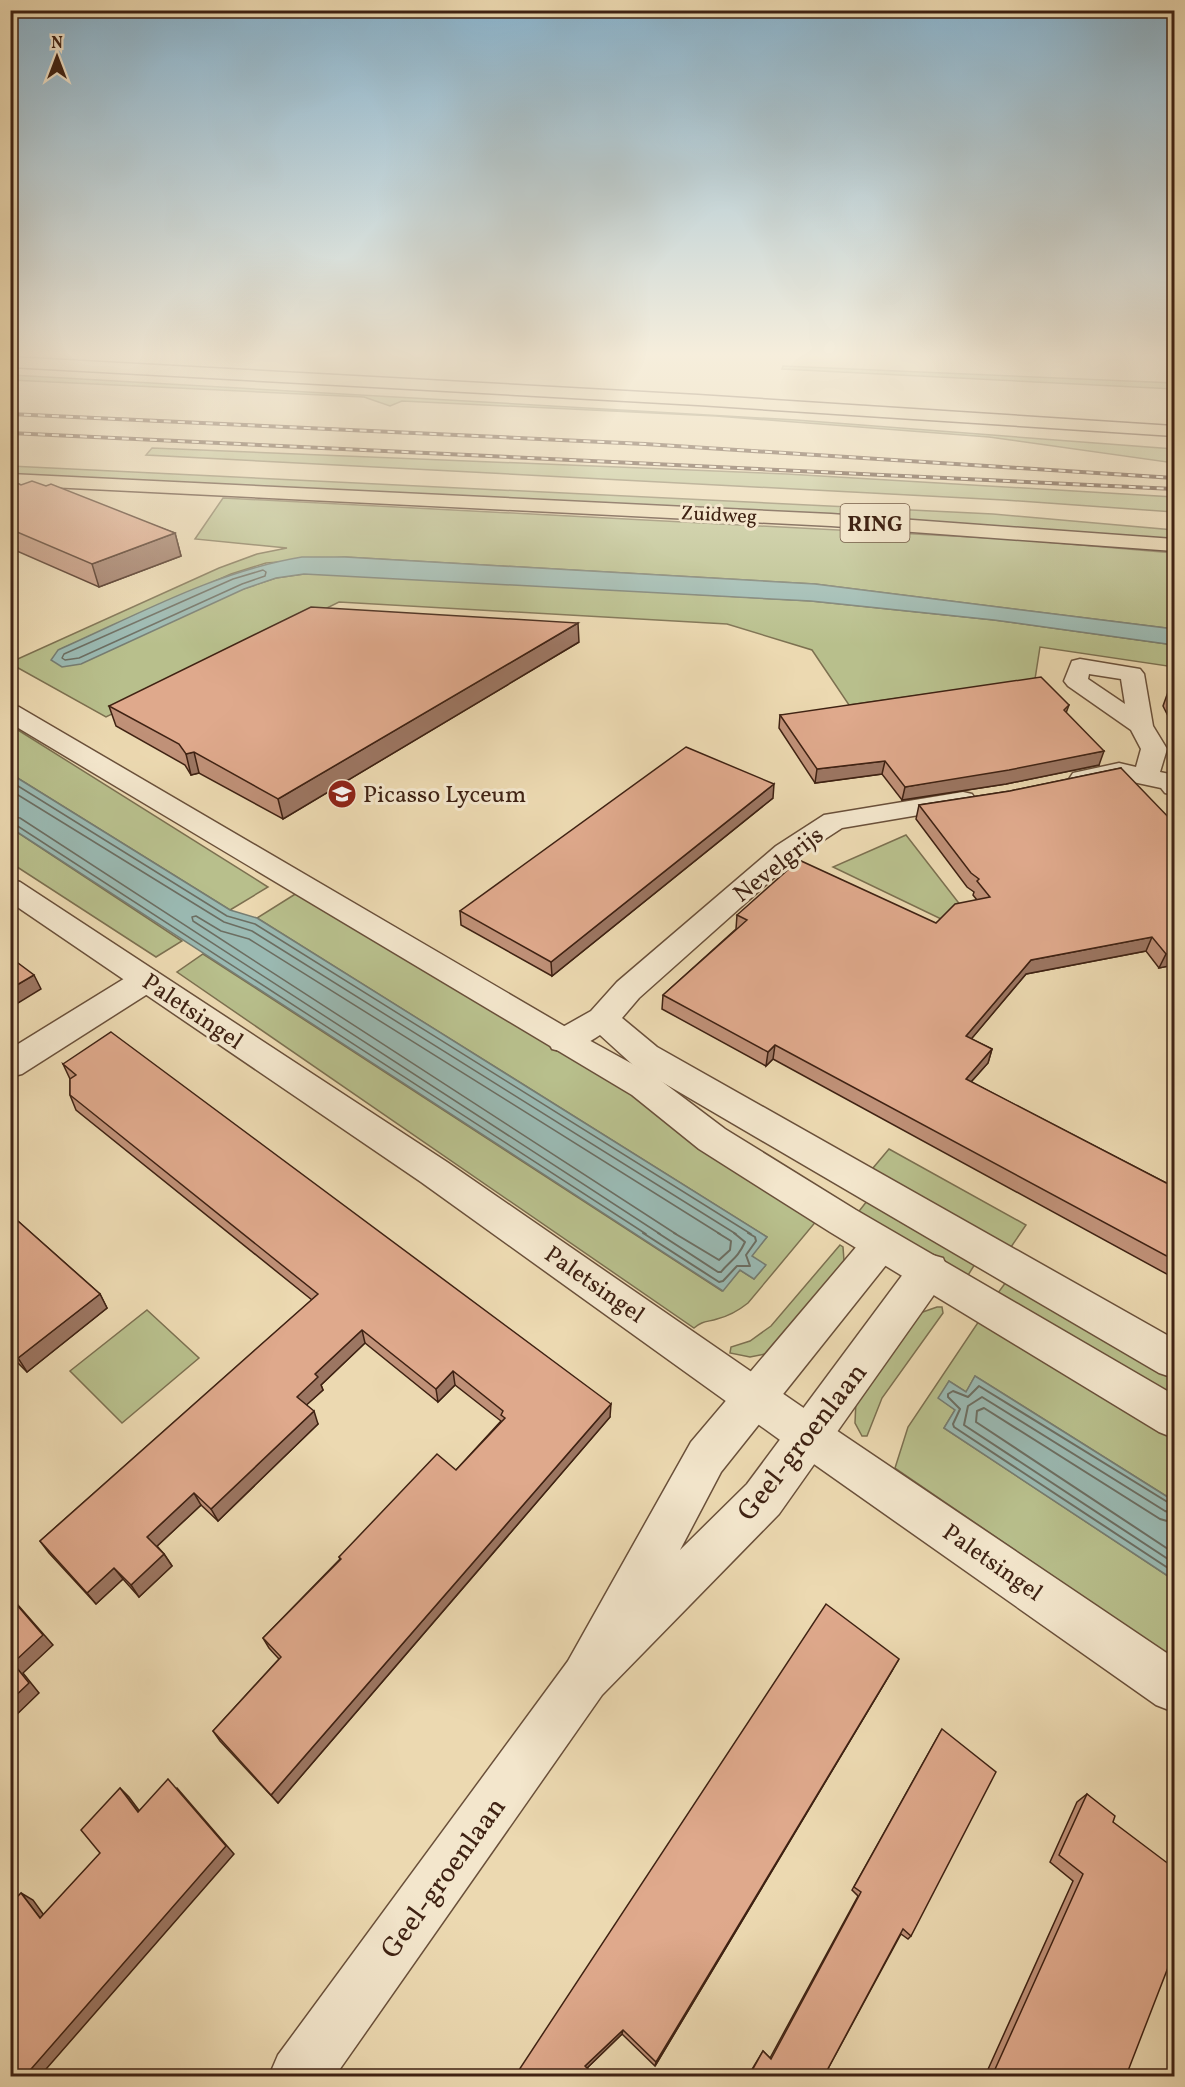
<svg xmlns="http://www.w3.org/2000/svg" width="1185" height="2087" font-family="Vollkorn,serif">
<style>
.green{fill:#b8bf8c;stroke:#7c7050;stroke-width:1.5}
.water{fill:#9ab9b2;stroke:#767d72;stroke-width:1.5}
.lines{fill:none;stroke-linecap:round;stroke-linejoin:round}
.shore-far1{stroke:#6c6e62;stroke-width:1.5}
.shore{stroke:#6c6e62;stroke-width:2}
.minor-casing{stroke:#6a503a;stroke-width:3}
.tertiary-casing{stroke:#6a503a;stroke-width:3}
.primary-casing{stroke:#3f2213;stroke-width:3}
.motorway-casing{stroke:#3f2213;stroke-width:3}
.minor{fill:#f3e6cc;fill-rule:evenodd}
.tertiary{fill:#f3e6cc;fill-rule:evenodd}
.primary{fill:#ecd9b1;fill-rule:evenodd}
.motorway{fill:#ecd9b1;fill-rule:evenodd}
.rail-casing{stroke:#3f2213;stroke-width:4}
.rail{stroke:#f3e6cc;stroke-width:2;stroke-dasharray:7;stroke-linecap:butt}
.wall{fill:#c09178;stroke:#3f2213;stroke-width:1.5}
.shaded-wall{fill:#9c7662;stroke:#3f2213;stroke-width:1.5}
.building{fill:#dfa98c;stroke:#3f2213;stroke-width:1.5}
.labels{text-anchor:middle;stroke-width:6;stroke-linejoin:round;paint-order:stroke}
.far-street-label{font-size:20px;fill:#3f2213;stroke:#f3e6cc}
.shield{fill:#f3e6cc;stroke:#755d4a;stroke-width:1.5}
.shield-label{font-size:22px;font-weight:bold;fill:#3f2213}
.poi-label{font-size:24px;fill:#3f2213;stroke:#f3e6cc;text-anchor:start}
.street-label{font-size:24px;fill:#3f2213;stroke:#f3e6cc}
.near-street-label{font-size:28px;fill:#3f2213;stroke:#f3e6cc}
</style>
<rect width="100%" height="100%" fill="#ecd9b1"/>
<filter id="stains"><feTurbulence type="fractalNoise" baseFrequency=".00333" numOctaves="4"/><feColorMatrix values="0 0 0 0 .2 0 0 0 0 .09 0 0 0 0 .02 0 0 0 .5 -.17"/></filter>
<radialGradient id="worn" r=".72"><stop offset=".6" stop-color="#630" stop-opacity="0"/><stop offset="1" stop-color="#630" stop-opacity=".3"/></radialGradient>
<!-- green -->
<g class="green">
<path d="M 783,366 L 1174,383 L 1174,389 L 782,369 Z"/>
<path d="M 11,375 L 796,420 L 1174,449 L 1174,463 L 989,437 L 716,416 L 402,401 L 390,406 L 364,397 L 11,380 Z"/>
<path d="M 152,448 L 787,474 L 1174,497 L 1174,512 L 1004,500 L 146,455 Z"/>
<path d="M 10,466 L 993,514 L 1174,530 L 1174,540 L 909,520 L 11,474 Z"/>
<path d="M 223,498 L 1010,539 L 1174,553 L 1174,629 L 815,584 L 345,557 L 266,563 L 231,574 L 59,650 L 276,578 L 304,574 L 341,574 L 811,601 L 994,620 L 1174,645 L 1174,667 L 1040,647 L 1035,679 L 849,705 L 812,650 L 727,624 L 339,602 L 106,717 L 11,664 L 11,662 L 219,568 L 257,554 L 287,548 L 195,539 Z"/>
<path d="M 10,725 L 268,887 L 230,910 L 11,774 Z"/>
<path d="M 11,828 L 182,941 L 156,957 L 11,863 Z"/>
<path d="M 906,835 L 989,942 L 833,867 Z"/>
<path d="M 297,893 L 625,1089 L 818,1219 L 748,1303 C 738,1311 729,1316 717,1319 C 707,1322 702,1321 694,1328 L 177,972 L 203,954 L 722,1291 L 740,1270 L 754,1279 L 765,1266 L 751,1256 L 767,1237 L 257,918 Z"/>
<path d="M 889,1149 L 1026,1225 L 1011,1247 L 1002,1247 L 875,1175 L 873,1168 Z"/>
<path d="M 867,1201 L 975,1264 L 965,1280 L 856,1215 Z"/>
<path d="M 840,1245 L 843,1247 L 844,1261 L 770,1353 L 750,1357 L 730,1353 L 731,1347 L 750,1341 L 771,1326 Z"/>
<path d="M 1006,1282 L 1174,1380 L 1174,1404 L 995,1297 Z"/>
<path d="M 937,1307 L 942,1307 L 943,1313 L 882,1398 L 867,1436 L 862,1436 L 855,1423 L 856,1400 L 920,1313 Z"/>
<path d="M 147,1310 L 199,1358 L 122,1423 L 70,1371 Z"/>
<path d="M 981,1318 L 1174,1435 L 1174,1501 L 975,1376 L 966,1392 L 949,1381 L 939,1398 L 955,1410 L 944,1428 L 1174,1580 L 1174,1659 L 895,1468 L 908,1427 Z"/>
</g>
<!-- water -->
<g class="water">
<path d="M 302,557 L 345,557 L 815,584 L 1174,629 L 1174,645 L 994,620 L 811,601 L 304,574 L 276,578 L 244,589 L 81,664 L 62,667 L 51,660 L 58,650 C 137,615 216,571 302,557 Z"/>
<path d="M 11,774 L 230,910 L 257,918 L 767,1237 L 752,1256 L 766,1265 L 754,1279 L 740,1270 L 723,1291 L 11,828 Z"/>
<path d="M 975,1376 L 1174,1501 L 1174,1580 L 944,1428 L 955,1410 L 938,1398 L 949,1381 L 966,1392 Z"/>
</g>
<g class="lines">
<!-- shore-far1 -->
<g class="shore-far1">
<path d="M 263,570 L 266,572 L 265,576 L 242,584 L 79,658 L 65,660 L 62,658 L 64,654 L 233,579 Z"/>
<path d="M 10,781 L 227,916 L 255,924 L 751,1234"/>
<path d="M 10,790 L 224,922 L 252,931 L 736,1234"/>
<path d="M 10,816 L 20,818 L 660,1234"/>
<path d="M 10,824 L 16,825 L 646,1234"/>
<path d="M 676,1234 L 193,921 L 192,917 L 196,916 L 221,931 L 249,939 L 720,1234"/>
</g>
<!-- shore -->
<g class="shore">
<path d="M 643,1233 L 719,1282 L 723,1281 L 737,1266 L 750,1266 L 746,1255 L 756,1241 L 755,1237 L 748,1233"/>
<path d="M 658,1233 L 718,1272 L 721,1272 C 732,1259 737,1259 745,1242 L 734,1233"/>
<path d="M 674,1233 L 719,1260 L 730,1250 L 731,1241 L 718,1233"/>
<path d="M 1174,1506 L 979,1386 L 968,1397 L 953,1391 L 948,1394 L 948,1397 L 960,1409 L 953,1424 L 954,1427 L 1174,1572"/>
<path d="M 1174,1514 L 1165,1511 L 982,1397 L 968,1406 L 964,1425 L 1174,1563"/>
<path d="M 1174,1523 L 1160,1519 L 984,1408 L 977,1411 L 976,1422 L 1174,1553"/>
</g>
<!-- minor casing -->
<g class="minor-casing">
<g id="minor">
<path d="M 1080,659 L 1140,669 L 1144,674 L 1153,726 L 1167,749 L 1160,772 L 1174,775 L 1174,795 L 1165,793 L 1161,788 L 1119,779 L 1082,787 L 1073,785 L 1069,779 L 1073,773 L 1119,763 L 1136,767 L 1141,749 L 1131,730 L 1068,686 L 1064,681 L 1072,661 ZM 1089,674 L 1121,679 L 1125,704 L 1088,679 Z"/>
<path d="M 963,792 L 972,794 L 976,800 L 972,806 L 842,828 L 796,858 L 639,998 L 622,1018 L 657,1047 L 1174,1339 L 1174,1378 L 1159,1373 L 633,1065 L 600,1035 C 584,1045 571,1055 552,1049 L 548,1041 L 552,1033 L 591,1011 L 617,982 L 776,846 L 824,815 Z"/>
<path d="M 146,969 L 157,972 L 162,980 L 157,988 L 22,1074 L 10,1077 L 10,1049 L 135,972 Z"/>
<path d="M 881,1228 L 894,1233 L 900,1244 L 894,1255 L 721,1472 L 680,1550 L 747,1484 L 915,1258 L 929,1254 L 943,1258 L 948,1270 L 943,1282 L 779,1514 L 602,1695 L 335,2076 L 269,2076 L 278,2055 L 568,1661 L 691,1442 L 868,1233 Z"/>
</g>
</g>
<!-- tertiary casing -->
<g class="tertiary-casing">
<g id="tertiary">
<path d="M 10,705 L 19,707 L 576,1033 L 656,1077 L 725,1129 L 856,1210 L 1174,1395 L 1174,1438 L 1159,1432 L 830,1232 L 699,1149 L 632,1095 L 10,723 Z"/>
<path d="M 10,879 L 20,882 L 447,1162 L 824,1422 L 1174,1658 L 1174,1712 L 1156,1705 L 794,1450 L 421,1182 L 10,902 Z"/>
</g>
</g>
<!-- primary casing -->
<g class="primary-casing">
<path id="primary" d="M 10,474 L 831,514 L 1174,539 L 1174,551 L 831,526 L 10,485 Z"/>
</g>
<!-- motorway casing -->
<g class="motorway-casing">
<path id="motorway" d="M 10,357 L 698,395 L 1174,426 L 1174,436 L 698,405 L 10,367 Z"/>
</g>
<!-- minor -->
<use href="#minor" class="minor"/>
<!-- tertiary -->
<use href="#tertiary" class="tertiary"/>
<!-- primary -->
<use href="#primary" class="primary"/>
<!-- motorway -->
<use href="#motorway" class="motorway"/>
<!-- rail casing -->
<g class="rail-casing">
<g id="rail">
<path d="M 10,414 L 645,444 L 1174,478"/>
<path d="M 10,433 L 1174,489"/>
</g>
</g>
<!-- rail -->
<use href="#rail" class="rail"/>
</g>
<!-- wall -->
<g class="wall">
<path d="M 507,353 L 535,353 L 532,354 Z"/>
<path d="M 863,353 L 881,353 L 875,356 Z"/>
<path d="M 10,480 L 21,485 L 46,486 L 175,533 L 181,556 L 99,587 L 10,548 Z"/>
<path d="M 579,642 L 283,819 L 199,773 L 191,775 L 185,765 L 116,726 L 109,706 Z"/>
<path d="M 1168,692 L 1174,692 L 1174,728 L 1163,706 Z"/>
<path d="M 1069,705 L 1066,713 L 1099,765 L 1006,784 L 902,800 L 882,774 L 815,783 L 779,728 L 780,715 Z"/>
<path d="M 1121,768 L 1174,965 L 1159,968 L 1146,951 L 1026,974 L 971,1039 L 992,1049 L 988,1063 L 971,1082 L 1174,1187 L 1174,1278 L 773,1059 L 766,1066 L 662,1009 L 663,995 L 736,929 L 737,915 L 936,923 L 977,900 L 973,895 L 974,892 L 967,887 L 916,819 L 919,805 L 1010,791 Z"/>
<path d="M 773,798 L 552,976 L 461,925 L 460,911 Z"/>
<path d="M 63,1064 L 610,1417 L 278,1803 L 220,1741 L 213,1731 L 279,1659 L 269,1648 L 263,1638 L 340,1559 L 339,1557 L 456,1470 L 501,1421 L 455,1385 L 438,1402 L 365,1343 L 321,1385 L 323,1390 L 306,1405 L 318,1424 L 218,1521 L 201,1505 L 157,1546 L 164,1554 L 172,1566 L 139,1597 L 123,1579 L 96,1604 L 49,1553 L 40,1541 L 312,1300 L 76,1110 L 70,1095 L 70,1079 Z"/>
<path d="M 10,1214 L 100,1294 L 107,1308 L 27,1372 L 10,1355 Z"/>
<path d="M 893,1669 L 655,2066 L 622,2034 L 587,2068 L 515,2076 Z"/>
<path d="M 942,1729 L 911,1936 L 908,1939 L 901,1934 L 824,2076 L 748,2076 L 763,2051 L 770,2058 L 858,1896 L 852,1890 Z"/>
<path d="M 1087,1794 L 1113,1822 L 1126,2076 L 985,2076 L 1073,1881 L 1050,1862 L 1077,1802 Z"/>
</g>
<!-- shaded-wall -->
<g class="shaded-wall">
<path d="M 175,533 L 181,556 L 99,587 L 92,564 Z"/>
<path d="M 578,623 L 579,642 L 283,819 L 278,799 Z"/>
<path d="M 1104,751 L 1099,765 L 1006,784 L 902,800 L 905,787 Z"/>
<path d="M 194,752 L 199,773 L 191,775 L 186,754 Z"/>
<path d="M 885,761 L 882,774 L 815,783 L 817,769 Z"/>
<path d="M 774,784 L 773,798 L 552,976 L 551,962 Z"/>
<path d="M 1152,937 L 1146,951 L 1026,974 L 962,1050 L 966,1036 L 1031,960 Z"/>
<path d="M 1174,952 L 1174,965 L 1159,968 L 1166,954 Z"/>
<path d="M 34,975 L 41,989 L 10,1008 L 10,989 Z"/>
<path d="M 775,1045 L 773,1059 L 766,1066 L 768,1052 Z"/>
<path d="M 992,1049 L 988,1063 L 961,1093 L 966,1079 Z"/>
<path d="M 100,1294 L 107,1308 L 27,1372 L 18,1358 Z"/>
<path d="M 362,1330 L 365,1343 L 321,1385 L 323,1390 L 301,1410 L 297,1397 L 315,1374 Z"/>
<path d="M 453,1371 L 455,1385 L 438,1402 L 436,1389 Z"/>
<path d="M 611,1404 L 610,1417 L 278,1803 L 271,1795 Z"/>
<path d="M 314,1411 L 318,1424 L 218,1521 L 211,1509 Z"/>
<path d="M 194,1493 L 201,1505 L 155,1548 L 147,1537 Z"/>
<path d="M 164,1554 L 172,1566 L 139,1597 L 131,1585 Z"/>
<path d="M 114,1568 L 123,1579 L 96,1604 L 87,1593 Z"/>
<path d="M 10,1596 L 53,1645 L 23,1673 L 39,1693 L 10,1721 L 10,1701 L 13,1663 Z"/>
<path d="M 899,1659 L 893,1669 L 655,2066 L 656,2062 Z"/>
<path d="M 120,1788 L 129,1797 L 147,1821 L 138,1812 Z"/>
<path d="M 177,1788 L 234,1854 L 40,2076 L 25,2076 Z"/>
<path d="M 21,1893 L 33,1900 L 51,1925 L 40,1918 Z"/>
<path d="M 623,2030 L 622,2034 L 585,2070 L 585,2066 Z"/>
</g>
<!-- building -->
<g class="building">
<path d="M 10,480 L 21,485 L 32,481 L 46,486 L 51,484 L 175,533 L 92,564 L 10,529 Z"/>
<path d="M 311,607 L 578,623 L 278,799 L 194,752 L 186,754 L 179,744 L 109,706 Z"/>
<path d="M 1041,677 L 1069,705 L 1064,710 L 1104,751 L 1009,770 L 905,787 L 885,761 L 817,769 L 780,715 Z"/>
<path d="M 1168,692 L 1174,692 L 1174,704 Z"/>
<path d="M 686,747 L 774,784 L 551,962 L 460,911 Z"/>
<path d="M 1121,768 L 1174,823 L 1174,952 L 1166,954 L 1152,937 L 1031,960 L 966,1036 L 992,1049 L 966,1079 L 1174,1187 L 1174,1260 L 775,1045 L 768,1052 L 663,995 L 747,920 L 737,915 L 799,860 L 936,923 L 955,904 L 990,897 L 977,881 L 979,879 L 971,873 L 919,805 L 1010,791 Z"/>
<path d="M 10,957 L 34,975 L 10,989 Z"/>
<path d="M 111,1032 L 611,1404 L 271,1795 L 213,1731 L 281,1657 L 263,1638 L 341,1559 L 339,1557 L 437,1454 L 456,1470 L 505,1418 L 501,1415 L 503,1411 L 453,1371 L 436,1389 L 362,1330 L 315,1374 L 318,1377 L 297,1397 L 314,1411 L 211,1509 L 194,1493 L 147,1537 L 164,1554 L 131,1585 L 114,1568 L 87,1593 L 40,1541 L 318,1294 L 70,1095 L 70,1079 L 76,1075 L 63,1064 Z"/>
<path d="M 10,1214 L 100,1294 L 18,1358 L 10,1351 Z"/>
<path d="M 10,1597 L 43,1635 L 13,1663 L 29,1683 L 10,1701 Z"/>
<path d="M 826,1604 L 899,1659 L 656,2062 L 623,2030 L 585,2066 L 595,2076 L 515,2076 Z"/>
<path d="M 942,1729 L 996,1772 L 911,1936 L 903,1929 L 824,2076 L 749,2076 L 763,2051 L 771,2059 L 861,1892 L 854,1887 Z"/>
<path d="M 168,1779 L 226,1846 L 25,2076 L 10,2076 L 10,1904 L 21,1893 L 40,1918 L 100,1853 L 81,1830 L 120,1788 L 138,1812 Z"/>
<path d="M 1087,1794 L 1115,1816 L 1113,1822 L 1174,1868 L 1174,1952 L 1126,2076 L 992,2076 L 1083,1874 L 1059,1855 Z"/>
</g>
<!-- sky -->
<linearGradient id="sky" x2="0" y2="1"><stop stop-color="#89b6d2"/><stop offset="0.55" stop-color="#f6eedc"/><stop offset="1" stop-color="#f6eedc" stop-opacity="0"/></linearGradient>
<rect width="1185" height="645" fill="url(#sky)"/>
<!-- icons -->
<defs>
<g id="school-disc" transform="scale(1.5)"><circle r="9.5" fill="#8f2418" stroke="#f3e6cc"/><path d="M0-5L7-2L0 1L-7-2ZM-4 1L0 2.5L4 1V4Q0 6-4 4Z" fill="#fff"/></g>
</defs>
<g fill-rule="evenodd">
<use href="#school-disc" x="342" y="794"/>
</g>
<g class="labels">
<!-- far-street labels -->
<g class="far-street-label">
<text transform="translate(719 514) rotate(3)" y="7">Zuidweg</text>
</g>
<!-- shield labels -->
<rect class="shield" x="840.5" y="504" width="69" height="38" rx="4.5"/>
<g class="shield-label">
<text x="875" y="531">RING</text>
</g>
<!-- poi labels -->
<g class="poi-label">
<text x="363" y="802">Picasso Lyceum</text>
</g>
<!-- street labels -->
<g class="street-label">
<text transform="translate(778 864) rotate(-38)" y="8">Nevelgrijs</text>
<text transform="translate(193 1011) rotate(34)" y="8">Paletsingel</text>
<text transform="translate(595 1284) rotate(35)" y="8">Paletsingel</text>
<text transform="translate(993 1562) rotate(35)" y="8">Paletsingel</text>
</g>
<!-- near-street labels -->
<g class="near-street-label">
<text transform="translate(801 1441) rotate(-52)" y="10">Geel-groenlaan</text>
<text transform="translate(442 1877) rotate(-54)" y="10">Geel-groenlaan</text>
</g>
</g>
<!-- margin -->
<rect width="1185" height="2087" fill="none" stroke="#ecd9b1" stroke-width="36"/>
<rect x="12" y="12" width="1161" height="2063" fill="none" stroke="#3f2213" stroke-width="3"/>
<rect x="18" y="18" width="1149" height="2051" fill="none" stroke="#3f2213" stroke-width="1.5"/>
<!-- north arrow -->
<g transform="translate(57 57)" stroke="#f3e6cc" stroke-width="4.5" paint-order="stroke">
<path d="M0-4.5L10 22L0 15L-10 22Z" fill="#3f2213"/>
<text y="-9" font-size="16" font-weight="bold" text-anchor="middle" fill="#3f2213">N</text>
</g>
<rect width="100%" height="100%" filter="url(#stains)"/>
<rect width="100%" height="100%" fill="url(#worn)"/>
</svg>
